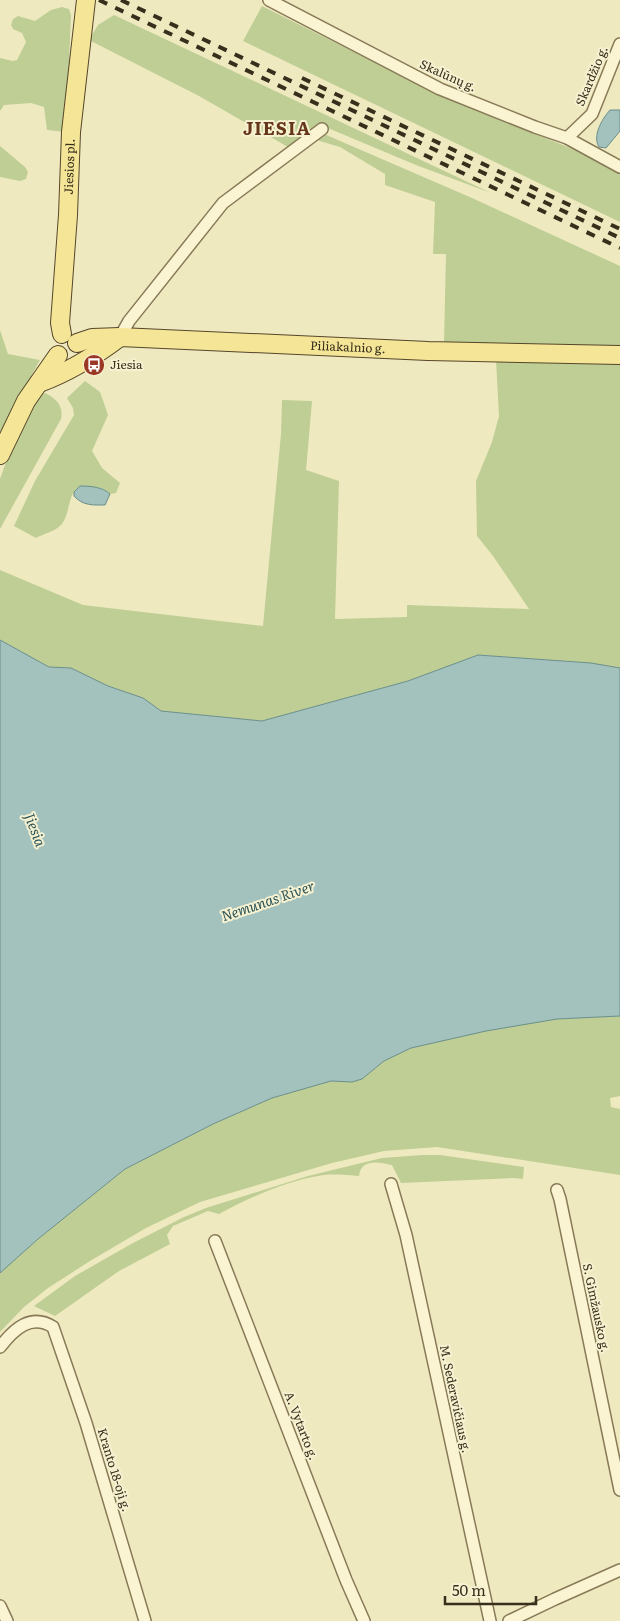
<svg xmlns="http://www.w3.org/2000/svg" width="620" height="1621" font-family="Literata,serif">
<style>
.green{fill:#bece94}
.water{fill:#a3c1bd;stroke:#6a8f8c}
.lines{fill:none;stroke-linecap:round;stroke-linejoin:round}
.minor-casing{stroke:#897a57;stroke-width:14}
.primary-casing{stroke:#56462c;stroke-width:20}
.minor{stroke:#faf4d3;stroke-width:11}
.primary{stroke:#f4e696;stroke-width:18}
.rail{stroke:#382e1c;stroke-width:4;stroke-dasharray:9 9;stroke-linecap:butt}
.labels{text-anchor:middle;stroke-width:4;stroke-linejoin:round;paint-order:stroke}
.street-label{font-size:12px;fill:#382e1c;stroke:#f6f1d0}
.poi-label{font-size:12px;fill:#382e1c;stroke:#f6f1d0;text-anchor:start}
.water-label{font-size:14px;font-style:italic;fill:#2b5458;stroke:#f6f1d0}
.district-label{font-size:18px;font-weight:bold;letter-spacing:1px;fill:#66361a;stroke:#f6f1d0}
</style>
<rect width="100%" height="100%" fill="#efe9c0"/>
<!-- green -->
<g class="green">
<path d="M 262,6 L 446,98 L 585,154 L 620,171 L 620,222 L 243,41 Z"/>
<path d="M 62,7 L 69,9 L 71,15 L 66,132 L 47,130 L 44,107 L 31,103 L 4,105 L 0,111 L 0,58 L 13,61 L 17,60 L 26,42 L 22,33 L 13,29 L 11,25 L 13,19 L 18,16 L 35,21 L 51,10 Z"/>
<path d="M 114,15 L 491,193 L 416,165 L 323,126 L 288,147 L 199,96 L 89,40 L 98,25 Z"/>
<path d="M 324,134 L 472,198 L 620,266 L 620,347 L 444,343 L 446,254 L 433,254 L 435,202 L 385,185 L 385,174 L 340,147 L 313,139 Z"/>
<path d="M 0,146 L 25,167 L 28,172 L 26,179 L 20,181 L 0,177 Z"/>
<path d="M 0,330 L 8,354 L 40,360 L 0,432 Z"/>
<path d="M 496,360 L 620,362 L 620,668 L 591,663 L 478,655 L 408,681 L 262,721 L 161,711 L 143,698 L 108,686 L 71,668 L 49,667 L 0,640 L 0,570 L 83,605 L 263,626 L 281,434 L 282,400 L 312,401 L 306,470 L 339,481 L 335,619 L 407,617 L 407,605 L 529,609 L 493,556 L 477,536 L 476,481 L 492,442 L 499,416 Z"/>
<path d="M 85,381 L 100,392 L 108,415 L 92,451 L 102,468 L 120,483 L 116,493 L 110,494 C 106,489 99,488 93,487 C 64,480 74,512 60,526 C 55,531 43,534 36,538 L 14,526 L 35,481 L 74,415 L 73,408 L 67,398 Z"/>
<path d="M 45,393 C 56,398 64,407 61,419 L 0,529 L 0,479 L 13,442 L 39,396 Z"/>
<path d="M 620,1016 L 620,1096 L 610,1098 L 611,1107 L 620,1109 L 620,1175 L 437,1147 L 384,1151 L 332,1163 L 200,1202 L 146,1228 L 90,1261 L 48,1288 L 24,1307 L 0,1332 L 0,1273 L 38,1239 L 125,1169 L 213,1124 L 272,1098 L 331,1081 L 344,1082 L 362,1079 L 384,1061 L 411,1048 L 486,1031 L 557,1019 Z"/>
<path d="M 422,1155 L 440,1155 L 524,1167 L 523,1179 L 514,1178 L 401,1183 L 392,1165 C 379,1162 361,1158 359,1176 C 348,1175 335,1174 324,1175 C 288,1180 251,1197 219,1214 L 208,1211 L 173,1226 L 167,1235 L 170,1244 L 119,1271 L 55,1316 L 34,1306 L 75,1276 L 133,1243 L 184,1217 L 206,1208 L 308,1176 L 382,1158 Z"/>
</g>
<!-- water -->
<g class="water">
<path d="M 610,110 L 620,110 L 620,131 L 606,148 L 599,147 C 592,136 602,119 610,110 Z"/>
<path d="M 80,486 C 90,486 103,487 110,494 L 105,505 C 93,505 83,506 74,496 L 74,492 Z"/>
<path d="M 0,640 L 49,667 L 71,668 L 108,686 L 143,698 L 161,711 L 262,721 L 408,681 L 478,655 L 591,663 L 620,668 L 620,1016 L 557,1019 L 486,1031 L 411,1048 L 384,1061 L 362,1079 L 352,1082 L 331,1081 L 272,1098 L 213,1124 L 125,1169 L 38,1239 L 0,1273 Z"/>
</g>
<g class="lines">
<!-- minor casing -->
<g class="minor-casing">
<g id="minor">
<path d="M 269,0 L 440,89 L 535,127 L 567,138 L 620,167"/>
<path d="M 567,138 L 592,114 L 620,44"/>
<path d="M 120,337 L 129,321 L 223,203 L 322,129"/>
<path d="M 391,1184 L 406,1235 L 490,1621"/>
<path d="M 557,1190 L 560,1199 L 620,1490"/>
<path d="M 215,1241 L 346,1580 L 364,1621"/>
<path d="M 0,1347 C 14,1329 31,1313 53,1327 L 86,1423 L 145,1621"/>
<path d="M 0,1606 L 7,1621"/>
<path d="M 509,1621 L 555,1599 L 620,1570"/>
</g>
</g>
<!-- primary casing -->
<g class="primary-casing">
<g id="primary">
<path id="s1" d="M 62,334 L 60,323 L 68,215 L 71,132 L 86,0"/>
<path id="s2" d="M 77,343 L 92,338 L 120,337 L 428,351 L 620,355"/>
<path d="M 39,383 C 69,372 95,356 120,337"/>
<path d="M 0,455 L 26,401 L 58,355"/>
</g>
</g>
<!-- minor -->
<use href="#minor" class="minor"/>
<!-- primary -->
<use href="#primary" class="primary"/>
<!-- rail -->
<g class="rail">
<path d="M 99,0 L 620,248"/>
<path d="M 121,0 L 620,238"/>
<path d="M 302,78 L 620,229"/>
</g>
</g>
<!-- icons -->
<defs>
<g id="bus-disc" transform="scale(1.125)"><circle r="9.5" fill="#9a3725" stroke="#f6f1d0"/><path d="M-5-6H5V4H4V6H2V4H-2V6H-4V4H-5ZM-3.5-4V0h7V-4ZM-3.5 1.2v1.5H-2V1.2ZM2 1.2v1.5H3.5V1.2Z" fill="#fff"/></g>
</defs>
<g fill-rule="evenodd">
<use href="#bus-disc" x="94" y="365"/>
</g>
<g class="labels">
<!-- street labels -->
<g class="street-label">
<text transform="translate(448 76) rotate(24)" y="4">Skalūnų g.</text>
<text transform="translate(592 76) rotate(-67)" y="4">Skardžio g.</text>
<text dy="4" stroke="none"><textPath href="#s1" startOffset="168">Jiesios pl.</textPath></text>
<text dy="4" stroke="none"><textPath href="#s2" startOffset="272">Piliakalnio g.</textPath></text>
<text transform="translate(596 1308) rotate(78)" y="4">S. Gimžausko g.</text>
<text transform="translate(455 1399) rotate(78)" y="4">M. Sederavičiaus g.</text>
<text transform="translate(301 1426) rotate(69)" y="4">A. Vytarto g.</text>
<text transform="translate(114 1470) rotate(73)" y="4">Kranto 18-oji g.</text>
</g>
<!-- poi labels -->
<g class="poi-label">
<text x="110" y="369">Jiesia</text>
</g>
<!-- water labels -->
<g class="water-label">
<text transform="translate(35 830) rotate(69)" y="5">Jiesia</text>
<text transform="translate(268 901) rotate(-19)" y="5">Nemunas River</text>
</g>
<!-- district labels -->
<g class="district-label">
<text x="277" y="135">JIESIA</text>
</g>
</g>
<!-- scale -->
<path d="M445 1596v8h91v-8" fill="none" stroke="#382e1c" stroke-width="2.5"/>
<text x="452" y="1596" font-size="15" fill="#382e1c" stroke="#f6f1d0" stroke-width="4" paint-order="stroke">50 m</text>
</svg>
